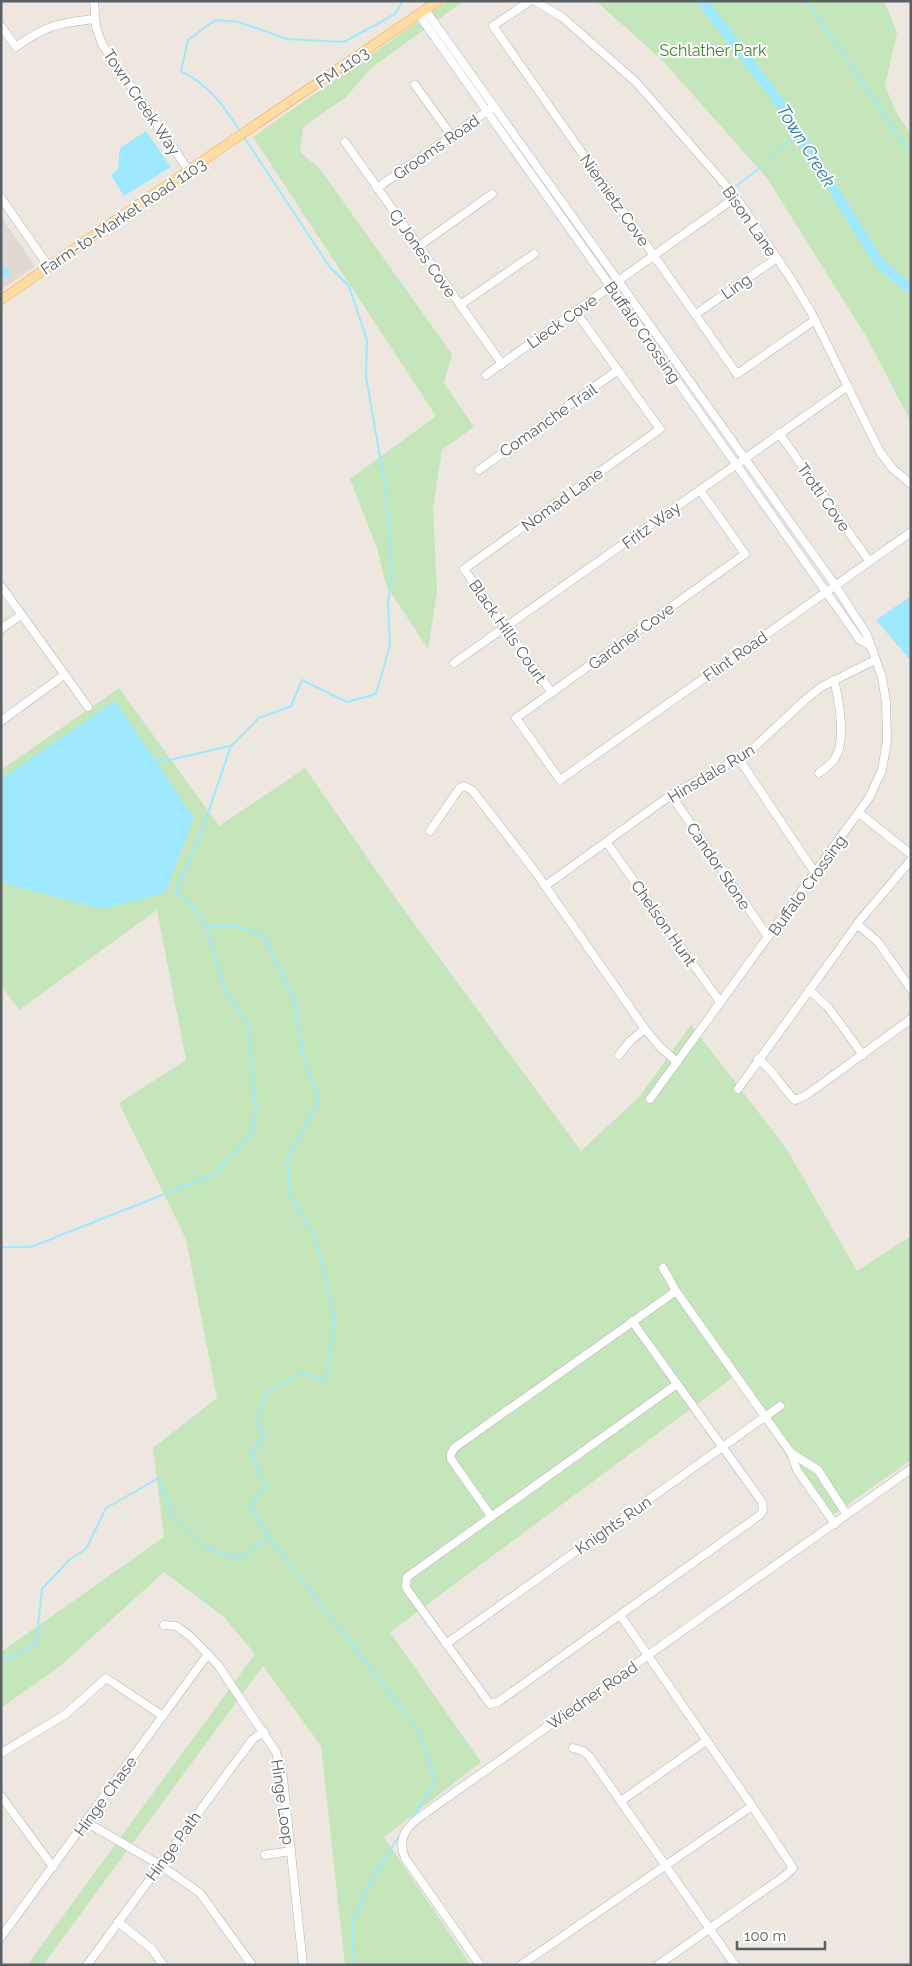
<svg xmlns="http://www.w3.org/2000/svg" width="912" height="1966" font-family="Raleway,sans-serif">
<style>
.education{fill:#dfd9d1}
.green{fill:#c4e6ba}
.water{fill:#9ee9ff}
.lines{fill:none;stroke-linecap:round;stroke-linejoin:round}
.stream{stroke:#9ee9ff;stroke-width:2}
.river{stroke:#9ee9ff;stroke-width:10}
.minor-casing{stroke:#b1b5b9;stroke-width:9}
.major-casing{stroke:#f8a44e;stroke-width:10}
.minor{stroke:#fff;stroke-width:8}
.major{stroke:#ffdca3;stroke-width:9}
.labels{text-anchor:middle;stroke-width:4;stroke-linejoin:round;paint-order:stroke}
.park-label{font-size:16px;fill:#3e832f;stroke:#fff}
.street-label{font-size:16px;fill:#595f62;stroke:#fff}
.water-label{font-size:18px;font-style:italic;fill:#307b9a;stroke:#fff}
</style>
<rect width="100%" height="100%" fill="#ede7e0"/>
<!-- education -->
<path class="education" d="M 1,217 L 35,266 L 1,290 Z"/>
<!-- green -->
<g class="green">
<path d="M 448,1 L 464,1 L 371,68 L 346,97 L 303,127 L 300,152 L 320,169 L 452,354 L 444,383 L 474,427 L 442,450 L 433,508 L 437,592 L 428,649 L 386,585 L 377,548 L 350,479 L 436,416 L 253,137 Z"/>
<path d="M 596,1 L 884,1 L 897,32 L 885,86 L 897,114 L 911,134 L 911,422 L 866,336 L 767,178 L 663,61 Z"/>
<path d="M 119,688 L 219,826 L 305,768 L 394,896 L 581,1151 L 640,1096 L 691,1025 L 786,1148 L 857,1271 L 911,1236 L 911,1460 L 827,1519 L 735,1376 L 390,1632 L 481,1762 L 384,1837 L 471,1965 L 345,1965 L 321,1746 L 263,1666 L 43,1965 L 27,1965 L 255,1654 L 224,1617 L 164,1572 L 59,1667 L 1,1708 L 1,1652 L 164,1537 L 153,1448 L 217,1398 L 186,1239 L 119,1103 L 186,1060 L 157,910 L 19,1010 L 1,985 L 1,770 Z"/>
</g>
<!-- water -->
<g class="water">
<path d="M 146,131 L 171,167 L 124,196 L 111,175 L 118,169 L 120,148 Z"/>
<path d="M 1,261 L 11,274 L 1,281 Z"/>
<path d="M 911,596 L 911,661 L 876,620 Z"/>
<path d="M 115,701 L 194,818 L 165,893 L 102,909 L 6,884 L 1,878 L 1,779 Z"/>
</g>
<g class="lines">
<!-- stream -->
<g class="stream">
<path d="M 807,1 L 911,154"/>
<path d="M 240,131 C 224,106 209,85 181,71 L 188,40 L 215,20 L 239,22 L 287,39 L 344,42 L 395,14 L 403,1"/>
<path d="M 244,137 L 329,266 L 349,286 L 367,340 L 366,377 L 386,491 L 392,570 L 388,604 L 390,645 L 376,694 L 347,702 L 302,680 L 291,706 L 259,718 L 231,746 L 200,836 L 176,891 L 190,904 L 206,926 L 236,926 L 264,936 L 294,1000 L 304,1059 L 319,1100 L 287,1160 L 290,1196 L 314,1234 L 328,1286 L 335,1323 L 325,1380 L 301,1373 L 267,1392 L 257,1420 L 264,1438 L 251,1450 L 265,1487 L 250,1505 L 269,1537 L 419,1731 L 435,1782 L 412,1819"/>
<path d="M 767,162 L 797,132"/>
<path d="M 735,187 L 762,166"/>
<path d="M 152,759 L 165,761 L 230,746"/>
<path d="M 1,1247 L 31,1247 L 215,1174 L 252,1132 L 256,1110 L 248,1023 L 225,990 L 206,926"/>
<path d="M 1,1659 L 5,1660 L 36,1644 L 42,1589 L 69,1560 L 86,1549 L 106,1508 L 159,1478 L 173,1515 L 206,1548 L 240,1558 L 269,1537"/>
<path d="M 354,1965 L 352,1923 L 373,1876 L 400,1835"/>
</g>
<!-- river -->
<path class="river" d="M 702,1 L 777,99 L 880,264 L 911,289"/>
<!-- minor casing -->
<g class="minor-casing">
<g id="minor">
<path d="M 94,1 L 96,27 L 102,44 L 189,171"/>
<path d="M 530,1 L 493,26 L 737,374 L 815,320"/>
<path d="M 535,1 L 562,17 L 636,82 L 736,197 L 791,279 L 811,312 L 880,452 L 893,469 L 911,484"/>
<path d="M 426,11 L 835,585 L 867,635 L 882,677 L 886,702 L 887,741 L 882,770 L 869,798 L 650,1099"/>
<path d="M 419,15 L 860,640 L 869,645"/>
<path d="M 1,26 L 16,47 C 46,25 59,23 95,19"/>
<path d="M 415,85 L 451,135"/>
<path d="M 345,142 L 502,364"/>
<path d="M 377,188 L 490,109"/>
<path d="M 1,198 L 49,267"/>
<path d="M 419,246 L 492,194"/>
<path d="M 460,305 L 534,254"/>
<path d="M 696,314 L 777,258"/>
<path d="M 486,375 L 736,197"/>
<path d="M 779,433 L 869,561"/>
<path d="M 479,470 L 618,370"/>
<path d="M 700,490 L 745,554 L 516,718 L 560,780 L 911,532"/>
<path d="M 1,586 L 88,707"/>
<path d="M 1,629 L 21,615"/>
<path d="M 454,663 L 848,386"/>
<path d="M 552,693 L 464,569 L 660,429 L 576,312"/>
<path d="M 1,721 L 64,675"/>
<path d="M 739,759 L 815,873"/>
<path d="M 819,773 C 824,769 830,765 834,760 C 847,743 839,700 834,680"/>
<path d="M 671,795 L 768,937"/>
<path d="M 859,813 L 911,854"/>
<path d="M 430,831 L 459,789 L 464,786 L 472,790 L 534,870 L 645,1029 L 661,1048 L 677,1062"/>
<path d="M 607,843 L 720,1002"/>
<path d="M 545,886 L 671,795 L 748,753 L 805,700 L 821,687 L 875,660"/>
<path d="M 857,924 L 878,942 L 911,989"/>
<path d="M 809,990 L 828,1007 L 863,1055"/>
<path d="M 619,1055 L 630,1041 L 645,1029"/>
<path d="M 758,1059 C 776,1073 781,1087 795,1100 L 805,1096 L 911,1019"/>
<path d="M 738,1089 L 861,919 L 911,860"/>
<path d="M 663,1268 L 676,1291 L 791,1453 L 797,1470 L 835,1524"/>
<path d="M 632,1321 L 762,1502 L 763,1510 L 760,1515 L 498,1702 L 490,1704 L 409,1592 L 406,1587 L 407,1577 L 677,1384"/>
<path d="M 791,1453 L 818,1470 L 847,1515"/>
<path d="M 491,1516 L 451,1459 L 451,1454 L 454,1448 L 676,1291"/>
<path d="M 620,1615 L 752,1806 L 793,1868 L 786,1875 L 658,1965"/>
<path d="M 164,1625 L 176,1626 L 190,1636 L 218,1665 L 276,1752 L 283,1778 L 303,1965"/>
<path d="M 446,1644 L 780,1406"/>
<path d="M 573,1748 L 583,1751 L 589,1756 L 735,1965"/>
<path d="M 1,1753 L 66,1714 L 106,1678 L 163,1716"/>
<path d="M 1,1796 L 53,1867"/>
<path d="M 621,1801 L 706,1741"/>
<path d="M 86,1822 L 160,1865 L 200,1893 L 252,1965"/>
<path d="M 265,1855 L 291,1851"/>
<path d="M 118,1922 L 152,1949 L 163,1965"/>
<path d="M 1,1937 L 208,1654"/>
<path d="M 87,1965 L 237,1760 L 253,1739 L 264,1732"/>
<path d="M 480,1965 L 405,1858 C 398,1841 404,1830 417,1819 L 911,1469"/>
<path d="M 521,1965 L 752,1806"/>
</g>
</g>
<!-- major casing -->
<g class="major-casing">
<path id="major" d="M 1,300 L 127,212 L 438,1"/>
</g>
<!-- minor -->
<use href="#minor" class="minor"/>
<!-- major -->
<use href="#major" class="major"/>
</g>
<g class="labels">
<!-- park labels -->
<g class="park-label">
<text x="713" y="56">Schlather Park</text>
</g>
<!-- street labels -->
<g class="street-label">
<text transform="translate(342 67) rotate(-34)" y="6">FM 1103</text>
<text transform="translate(142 102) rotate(56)" y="6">Town Creek Way</text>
<text transform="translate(436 147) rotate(-35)" y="6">Grooms Road</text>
<text transform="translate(615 200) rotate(55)" y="6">Niemietz Cove</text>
<text transform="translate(123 216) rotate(-34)" y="6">Farm-to-Market Road 1103</text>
<text transform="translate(750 221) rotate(55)" y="6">Bison Lane</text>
<text transform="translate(423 253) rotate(55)" y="6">Cj Jones Cove</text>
<text transform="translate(736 286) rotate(-35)" y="6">Ling</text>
<text transform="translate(562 321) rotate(-35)" y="6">Lieck Cove</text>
<text transform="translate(643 332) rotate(55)" y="6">Buffalo Crossing</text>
<text transform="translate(548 420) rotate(-35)" y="6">Comanche Trail</text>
<text transform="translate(824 497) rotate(55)" y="6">Trotti Cove</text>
<text transform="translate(562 499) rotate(-36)" y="6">Nomad Lane</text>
<text transform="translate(651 525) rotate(-36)" y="6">Fritz Way</text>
<text transform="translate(508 631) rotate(55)" y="6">Black Hills Court</text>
<text transform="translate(631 636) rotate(-36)" y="6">Gardner Cove</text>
<text transform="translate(735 656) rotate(-35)" y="6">Flint Road</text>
<text transform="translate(711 773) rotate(-31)" y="6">Hinsdale Run</text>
<text transform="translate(719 866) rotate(56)" y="6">Candor Stone</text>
<text transform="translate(807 885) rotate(-54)" y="6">Buffalo Crossing</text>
<text transform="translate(664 923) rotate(55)" y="6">Chelson Hunt</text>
<text transform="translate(613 1525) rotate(-35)" y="6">Knights Run</text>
<text transform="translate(592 1695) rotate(-35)" y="6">Wiedner Road</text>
<text transform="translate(105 1796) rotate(-54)" y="6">Hinge Chase</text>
<text transform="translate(283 1802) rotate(82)" y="6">Hinge Loop</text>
<text transform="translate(173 1846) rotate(-54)" y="6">Hinge Path</text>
</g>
<!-- water labels -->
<g class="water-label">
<text transform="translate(806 146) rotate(58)" y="6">Town Creek</text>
</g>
</g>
<!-- border -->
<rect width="912" height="1966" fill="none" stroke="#595f62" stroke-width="5"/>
<!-- scale -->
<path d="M737 1941v8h88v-8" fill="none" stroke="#595f62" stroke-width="2.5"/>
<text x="744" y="1941" font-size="15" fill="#595f62" stroke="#ffffff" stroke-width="4" paint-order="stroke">100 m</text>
</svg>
